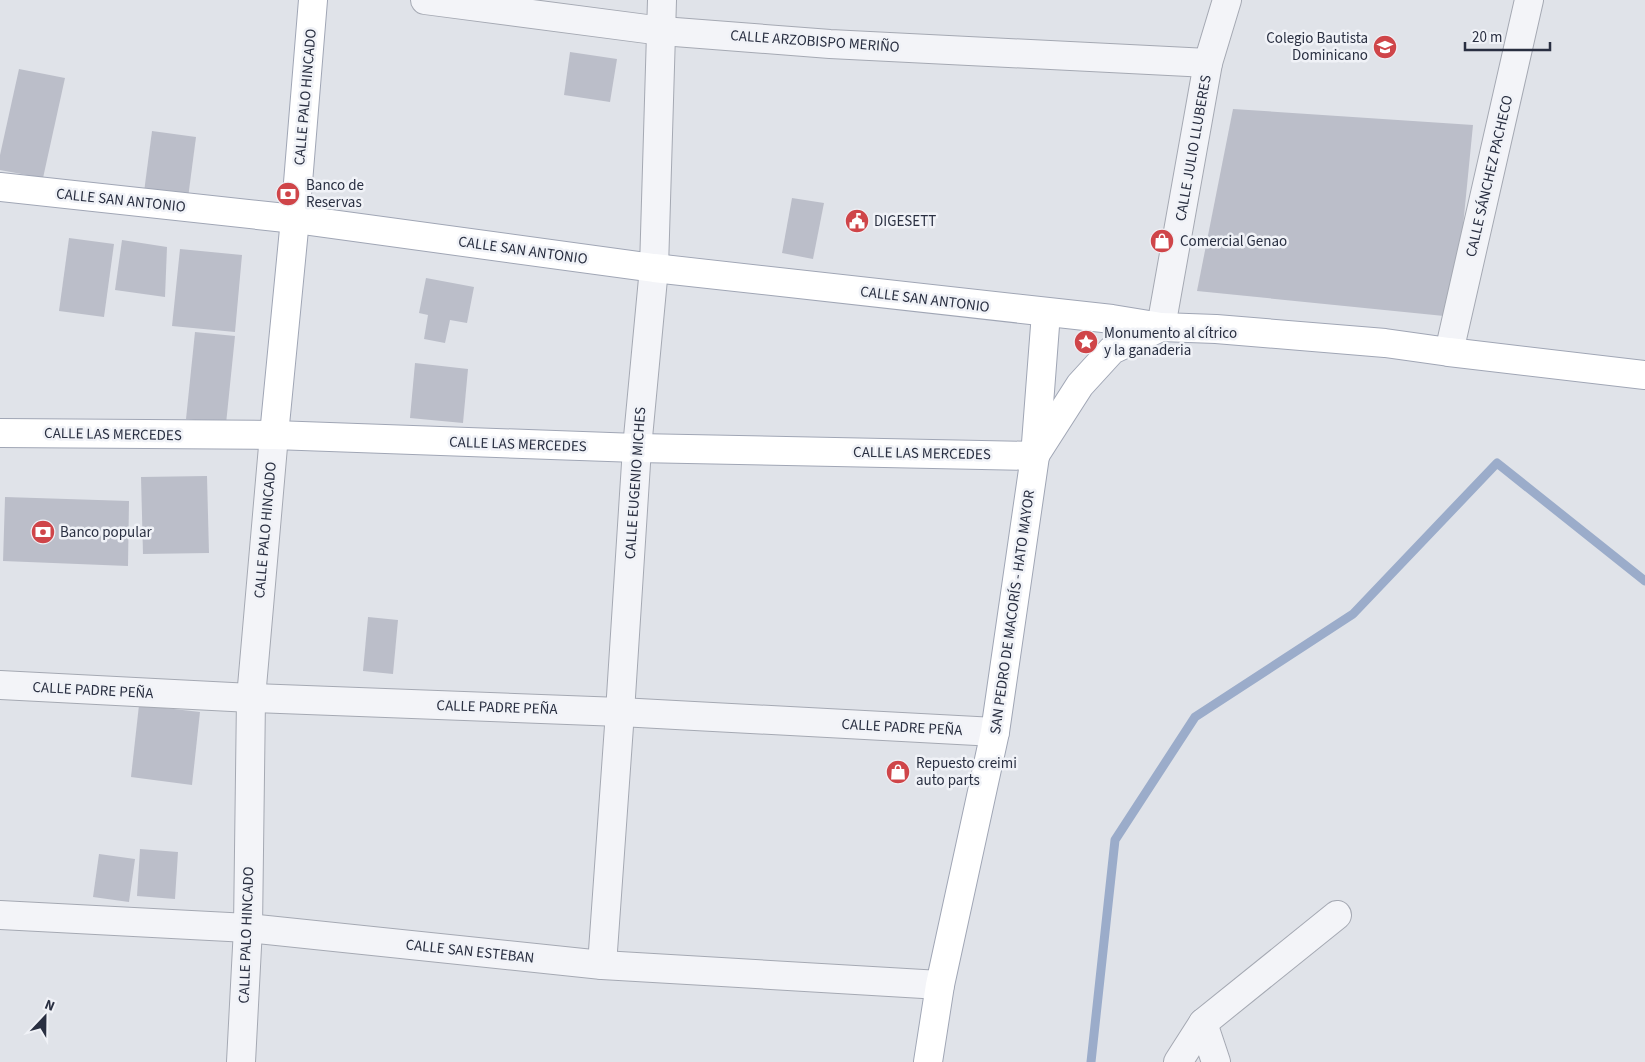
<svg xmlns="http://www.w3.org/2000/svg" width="1645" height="1062" font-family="'Source Sans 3',sans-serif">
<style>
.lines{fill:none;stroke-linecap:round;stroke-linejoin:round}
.stream{stroke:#9bacca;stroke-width:9}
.building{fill:#bbbec9}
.minor-casing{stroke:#a5a9b3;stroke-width:30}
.major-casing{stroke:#a0a6b5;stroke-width:30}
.minor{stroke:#f3f4f8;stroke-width:28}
.major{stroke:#fff;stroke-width:28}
.labels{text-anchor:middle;stroke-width:5;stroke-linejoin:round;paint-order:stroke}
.poi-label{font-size:15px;fill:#292f41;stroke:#f0f2f7;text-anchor:start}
.street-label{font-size:15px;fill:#292f41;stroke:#f0f2f7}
</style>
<rect width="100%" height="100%" fill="#e0e3e9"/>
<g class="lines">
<!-- stream -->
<path class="stream" d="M 1091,1062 L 1115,840 L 1195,717 L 1353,614 L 1497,463 L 1645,581"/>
</g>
<!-- building -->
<g class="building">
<path d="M 570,52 L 617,59 L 610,102 L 564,95 Z"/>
<path d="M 19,69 L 65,78 L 43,178 L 0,170 L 0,155 Z"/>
<path d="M 1233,109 L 1473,125 L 1454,317 L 1197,291 Z"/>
<path d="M 152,131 L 196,137 L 188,198 L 144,192 Z"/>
<path d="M 792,198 L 824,203 L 813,259 L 782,253 Z"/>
<path d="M 69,238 L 114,244 L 104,317 L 59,311 Z"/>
<path d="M 122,240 L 167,247 L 165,297 L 115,290 Z"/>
<path d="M 180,249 L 242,255 L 235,332 L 172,326 Z"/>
<path d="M 426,278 L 474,287 L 467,323 L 450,320 L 445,343 L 424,339 L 428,315 L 419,313 Z"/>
<path d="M 195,332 L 235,336 L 226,424 L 186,419 Z"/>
<path d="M 415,363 L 468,369 L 463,423 L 410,418 Z"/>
<path d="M 207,476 L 209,553 L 143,554 L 141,477 Z"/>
<path d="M 5,497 L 129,501 L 128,566 L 3,561 Z"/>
<path d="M 368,617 L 398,620 L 393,674 L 363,671 Z"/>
<path d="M 139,705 L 200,712 L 192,785 L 131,777 Z"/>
<path d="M 140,849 L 178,852 L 175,899 L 137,896 Z"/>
<path d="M 99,854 L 135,859 L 129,902 L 93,897 Z"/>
</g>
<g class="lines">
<!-- minor casing -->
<g class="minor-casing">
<g id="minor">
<path d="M 425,0 L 662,31 L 830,44 L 1208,63"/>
<path d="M 1161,327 L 1208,63 L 1227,0"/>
<path d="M 1449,352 L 1529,0"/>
<path d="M 0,685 L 251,698 L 620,712 L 995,732"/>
<path d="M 0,915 L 248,928 L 602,965 L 940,985"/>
<path d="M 602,965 L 620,712 L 637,448 L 654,268 L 662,0"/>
<path d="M 1203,1023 L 1337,915"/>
<path d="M 241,1062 L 248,928 L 251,698 L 274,435"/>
<path d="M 1178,1062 L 1203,1023 L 1216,1062"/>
</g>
</g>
<!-- major casing -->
<g class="major-casing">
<g id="major">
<path d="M 0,187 L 295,219 L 654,268 L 1112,319 L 1161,327 L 1216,329 L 1385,343 L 1449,352 L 1645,375"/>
<path d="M 0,433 L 274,435 L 637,448 L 1035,456"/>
<path d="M 274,435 L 295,219 L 313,0"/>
<path d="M 1037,452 L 1080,385 L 1112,350 L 1161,327"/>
<path d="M 928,1062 L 940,985 L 995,732 L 1035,456 L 1046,313"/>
</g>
</g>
<!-- minor -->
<use href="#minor" class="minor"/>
<!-- major -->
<use href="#major" class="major"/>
</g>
<!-- icons -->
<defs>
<g id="school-disc" transform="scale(1.25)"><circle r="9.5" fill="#cf4549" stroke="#f0f2f7"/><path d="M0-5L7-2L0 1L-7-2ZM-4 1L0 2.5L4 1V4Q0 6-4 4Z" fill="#fff"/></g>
<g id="bank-disc" transform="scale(1.25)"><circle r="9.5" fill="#cf4549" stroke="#f0f2f7"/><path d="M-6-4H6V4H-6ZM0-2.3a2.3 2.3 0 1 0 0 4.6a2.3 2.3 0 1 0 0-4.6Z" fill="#fff"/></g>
<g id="civic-disc" transform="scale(1.25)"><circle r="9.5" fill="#cf4549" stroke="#f0f2f7"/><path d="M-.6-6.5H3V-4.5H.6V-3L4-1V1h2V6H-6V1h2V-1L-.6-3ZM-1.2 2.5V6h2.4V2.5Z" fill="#fff"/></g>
<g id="shop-disc" transform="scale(1.25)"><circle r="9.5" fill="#cf4549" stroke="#f0f2f7"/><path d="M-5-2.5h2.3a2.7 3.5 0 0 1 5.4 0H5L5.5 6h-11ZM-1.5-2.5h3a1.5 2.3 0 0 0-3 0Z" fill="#fff"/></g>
<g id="sight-disc" transform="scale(1.25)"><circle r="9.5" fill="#cf4549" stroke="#f0f2f7"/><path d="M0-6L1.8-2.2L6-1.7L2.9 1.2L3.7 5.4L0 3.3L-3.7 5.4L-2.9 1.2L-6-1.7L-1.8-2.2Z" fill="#fff"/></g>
</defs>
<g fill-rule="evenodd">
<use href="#school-disc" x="1385" y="47"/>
<use href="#bank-disc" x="288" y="194"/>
<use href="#civic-disc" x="857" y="221"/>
<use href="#shop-disc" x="1162" y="241"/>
<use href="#sight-disc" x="1086" y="342"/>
<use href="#bank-disc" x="43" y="532"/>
<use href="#shop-disc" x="898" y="772"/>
</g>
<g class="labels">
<!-- poi labels -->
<g class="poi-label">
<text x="1368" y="43" text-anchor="end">Colegio Bautista<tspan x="1368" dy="17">Dominicano</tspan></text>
<text x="306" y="190">Banco de<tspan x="306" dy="17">Reservas</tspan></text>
<text x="874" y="226">DIGESETT</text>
<text x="1180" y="246">Comercial Genao</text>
<text x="1104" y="338">Monumento al cítrico<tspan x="1104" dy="17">y la ganaderia</tspan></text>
<text x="60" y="537">Banco popular</text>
<text x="916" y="768">Repuesto creimi<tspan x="916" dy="17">auto parts</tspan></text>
</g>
<!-- street labels -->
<g class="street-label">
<text transform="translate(815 41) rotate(4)" y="5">CALLE ARZOBISPO MERIÑO</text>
<text transform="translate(305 97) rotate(-85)" y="5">CALLE PALO HINCADO</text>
<text transform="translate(1193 148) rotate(-80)" y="5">CALLE JULIO LLUBERES</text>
<text transform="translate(1489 176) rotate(-77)" y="5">CALLE SÁNCHEZ PACHECO</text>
<text transform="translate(121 200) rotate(6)" y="5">CALLE SAN ANTONIO</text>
<text transform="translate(523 250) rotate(8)" y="5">CALLE SAN ANTONIO</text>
<text transform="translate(925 299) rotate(7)" y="5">CALLE SAN ANTONIO</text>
<text transform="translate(113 434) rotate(1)" y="5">CALLE LAS MERCEDES</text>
<text transform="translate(518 444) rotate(2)" y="5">CALLE LAS MERCEDES</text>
<text transform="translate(922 453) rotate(1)" y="5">CALLE LAS MERCEDES</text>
<text transform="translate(635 483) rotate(-86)" y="5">CALLE EUGENIO MICHES</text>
<text transform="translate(265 530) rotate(-85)" y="5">CALLE PALO HINCADO</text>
<text transform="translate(1012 612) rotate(-82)" y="5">SAN PEDRO DE MACORÍS - HATO MAYOR</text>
<text transform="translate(93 690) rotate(3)" y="5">CALLE PADRE PEÑA</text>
<text transform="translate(497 707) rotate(2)" y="5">CALLE PADRE PEÑA</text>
<text transform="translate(902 727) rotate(3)" y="5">CALLE PADRE PEÑA</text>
<text transform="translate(246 935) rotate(-88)" y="5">CALLE PALO HINCADO</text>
<text transform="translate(470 951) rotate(6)" y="5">CALLE SAN ESTEBAN</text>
</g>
</g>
<!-- north arrow -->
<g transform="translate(45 1017) rotate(22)" stroke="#f0f2f7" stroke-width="4" paint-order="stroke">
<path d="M0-4L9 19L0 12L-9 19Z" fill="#292f41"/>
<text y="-8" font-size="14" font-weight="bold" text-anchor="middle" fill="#292f41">N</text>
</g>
<!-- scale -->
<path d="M1465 42v8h85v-8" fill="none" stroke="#292f41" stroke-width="2.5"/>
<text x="1472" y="42" font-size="15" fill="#292f41" stroke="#f0f2f7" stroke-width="4" paint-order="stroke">20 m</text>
</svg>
